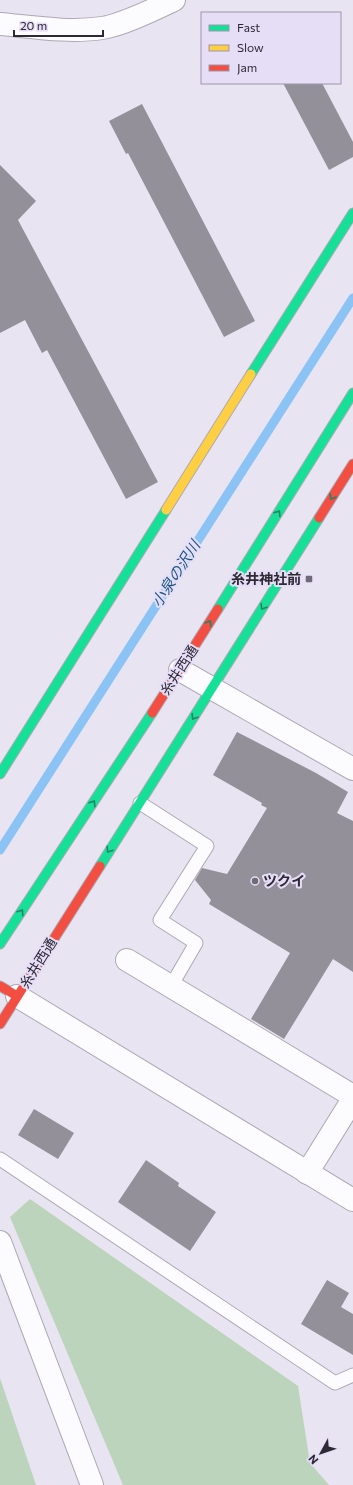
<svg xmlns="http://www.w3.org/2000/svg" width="353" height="1485" font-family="Commissioner,'Noto Sans JP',sans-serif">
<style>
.green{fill:#bdd4bc}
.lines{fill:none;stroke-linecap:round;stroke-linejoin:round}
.stream{stroke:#8ac3f4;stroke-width:9}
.building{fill:#93909a}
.lane-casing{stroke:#ada9b4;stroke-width:15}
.street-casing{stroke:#ada9b4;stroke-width:24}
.fast-casing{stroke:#ada9b4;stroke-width:11}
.slow-casing{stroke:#ada9b4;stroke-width:11}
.jam-casing{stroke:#ada9b4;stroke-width:11}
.lane{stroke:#fcfbfd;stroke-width:13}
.street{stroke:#fcfbfd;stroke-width:22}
.fast{stroke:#16e098;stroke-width:9}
.slow{stroke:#ffcf43;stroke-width:9}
.jam{stroke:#f24e42;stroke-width:9}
.oneway{stroke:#228566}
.poi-dot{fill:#6e6b76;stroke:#e6def7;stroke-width:1.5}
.labels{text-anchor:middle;stroke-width:4;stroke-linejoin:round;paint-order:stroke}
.poi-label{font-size:14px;font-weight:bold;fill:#2d2a34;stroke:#e6def7;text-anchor:end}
.street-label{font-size:14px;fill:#2d2a34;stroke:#e6def7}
.water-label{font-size:15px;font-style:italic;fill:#195681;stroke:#e6def7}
</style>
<rect width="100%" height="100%" fill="#e8e4f1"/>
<!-- green -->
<g class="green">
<path d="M 30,1199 L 298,1386 L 310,1463 L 329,1485 L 123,1485 L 10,1217 Z"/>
<path d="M 0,1378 L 36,1485 L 0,1485 Z"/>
</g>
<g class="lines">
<!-- stream -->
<path class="stream" d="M 0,850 L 353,298"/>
</g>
<!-- building -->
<g class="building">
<path d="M 283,83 L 322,83 L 353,142 L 353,157 L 329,170 Z"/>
<path d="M 142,104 L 255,321 L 224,337 L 128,153 L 126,154 L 109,121 Z"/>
<path d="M 0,165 L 36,201 L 18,220 L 158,482 L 126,499 L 47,350 L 42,353 L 25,320 L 0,333 Z"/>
<path d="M 237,732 L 316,773 L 348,792 L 337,813 L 353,821 L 353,972 L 333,959 L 284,1039 L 251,1019 L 290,953 L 209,904 L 211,900 L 195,880 L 202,868 L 227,874 L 267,808 L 261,805 L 262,803 L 213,775 Z"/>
<path d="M 34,1109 L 74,1133 L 58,1159 L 18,1135 Z"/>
<path d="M 146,1160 L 179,1183 L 178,1186 L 216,1212 L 190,1251 L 118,1202 Z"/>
<path d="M 327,1280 L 349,1293 L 341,1307 L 353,1314 L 353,1355 L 301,1324 Z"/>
</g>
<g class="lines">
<!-- lane casing -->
<g class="lane-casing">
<g id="lane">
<path d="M 140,803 L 207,846 L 160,920 L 196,943 L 171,986"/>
<path d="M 0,1159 L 335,1383 L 353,1375"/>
</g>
</g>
<!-- street casing -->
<g class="street-casing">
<g id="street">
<path d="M 0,24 C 33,27 69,33 102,28 C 122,25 155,9 174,0"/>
<path d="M 180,670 L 353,769"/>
<path d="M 127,960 L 353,1096"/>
<path d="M 17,996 L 353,1200"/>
<path d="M 307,1173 L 353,1099"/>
<path d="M 0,1242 L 92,1485"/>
</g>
</g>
<!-- fast casing -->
<g class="fast-casing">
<g id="fast">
<path d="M 251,374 L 353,213"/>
<path d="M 218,609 L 353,393"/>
<path d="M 0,774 L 166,510"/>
<path d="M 100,866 L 319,518"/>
<path d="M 0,944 L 152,713"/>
</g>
</g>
<!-- slow casing -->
<g class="slow-casing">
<path id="slow" d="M 166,510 L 251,374"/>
</g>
<!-- jam casing -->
<g class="jam-casing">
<g id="jam">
<path d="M 319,518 L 353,464"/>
<path d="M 152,713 L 218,609"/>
<path d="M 0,986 L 17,996"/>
<path d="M 0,1024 L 100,866"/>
</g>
</g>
<!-- lane -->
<use href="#lane" class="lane"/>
<!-- street -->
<use href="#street" class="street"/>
<!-- fast -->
<use href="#fast" class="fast"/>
<!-- slow -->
<use href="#slow" class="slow"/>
<!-- jam -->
<use href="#jam" class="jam"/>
</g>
<!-- one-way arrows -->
<defs><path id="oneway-chevron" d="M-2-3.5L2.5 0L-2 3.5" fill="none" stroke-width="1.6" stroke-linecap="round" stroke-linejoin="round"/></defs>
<g class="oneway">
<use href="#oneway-chevron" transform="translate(332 497) rotate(122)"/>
<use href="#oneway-chevron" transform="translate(278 513) rotate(-58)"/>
<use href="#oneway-chevron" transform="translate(263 607) rotate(122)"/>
<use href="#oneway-chevron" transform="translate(209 623) rotate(-58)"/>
<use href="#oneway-chevron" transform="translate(194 717) rotate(122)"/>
<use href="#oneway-chevron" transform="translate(93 803) rotate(-57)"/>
<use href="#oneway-chevron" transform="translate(109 850) rotate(123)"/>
<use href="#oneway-chevron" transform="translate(21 912) rotate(-57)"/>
</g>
<!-- markers -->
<g class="poi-dot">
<rect x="305" y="575" width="8" height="8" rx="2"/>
<circle cx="255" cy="881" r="4"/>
</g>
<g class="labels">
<!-- poi labels -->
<g class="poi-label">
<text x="301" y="584">糸井神社前</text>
<text x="263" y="886" text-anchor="start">ツクイ</text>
</g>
<!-- street labels -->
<g class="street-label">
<text transform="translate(179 670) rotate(-57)" y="5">糸井西通</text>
<text transform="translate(38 963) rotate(-58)" y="5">糸井西通</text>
</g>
<!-- water labels -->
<g class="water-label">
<text transform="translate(176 574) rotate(-57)" y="5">小泉の沢川</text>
</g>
</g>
<!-- legend -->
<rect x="201" y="12" width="140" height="72" fill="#e6def7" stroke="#9c96a9"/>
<rect x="209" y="25" width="20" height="6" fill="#16e098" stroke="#9c96a9"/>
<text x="237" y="32" font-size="12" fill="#2d2a34">Fast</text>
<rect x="209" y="45" width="20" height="6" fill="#ffcf43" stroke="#9c96a9"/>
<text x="237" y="52" font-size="12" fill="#2d2a34">Slow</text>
<rect x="209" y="65" width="20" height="6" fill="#f24e42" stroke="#9c96a9"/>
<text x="237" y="72" font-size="12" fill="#2d2a34">Jam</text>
<!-- north arrow -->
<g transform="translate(321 1453) rotate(230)" stroke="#e6def7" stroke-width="3" paint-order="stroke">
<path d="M0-3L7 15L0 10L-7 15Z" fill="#2d2a34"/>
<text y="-6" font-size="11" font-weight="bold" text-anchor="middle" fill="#2d2a34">N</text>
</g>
<!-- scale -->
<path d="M14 30v6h89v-6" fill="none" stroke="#2d2a34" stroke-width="2"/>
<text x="20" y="30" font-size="12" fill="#2d2a34" stroke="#e6def7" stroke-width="3" paint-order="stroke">20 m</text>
</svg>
